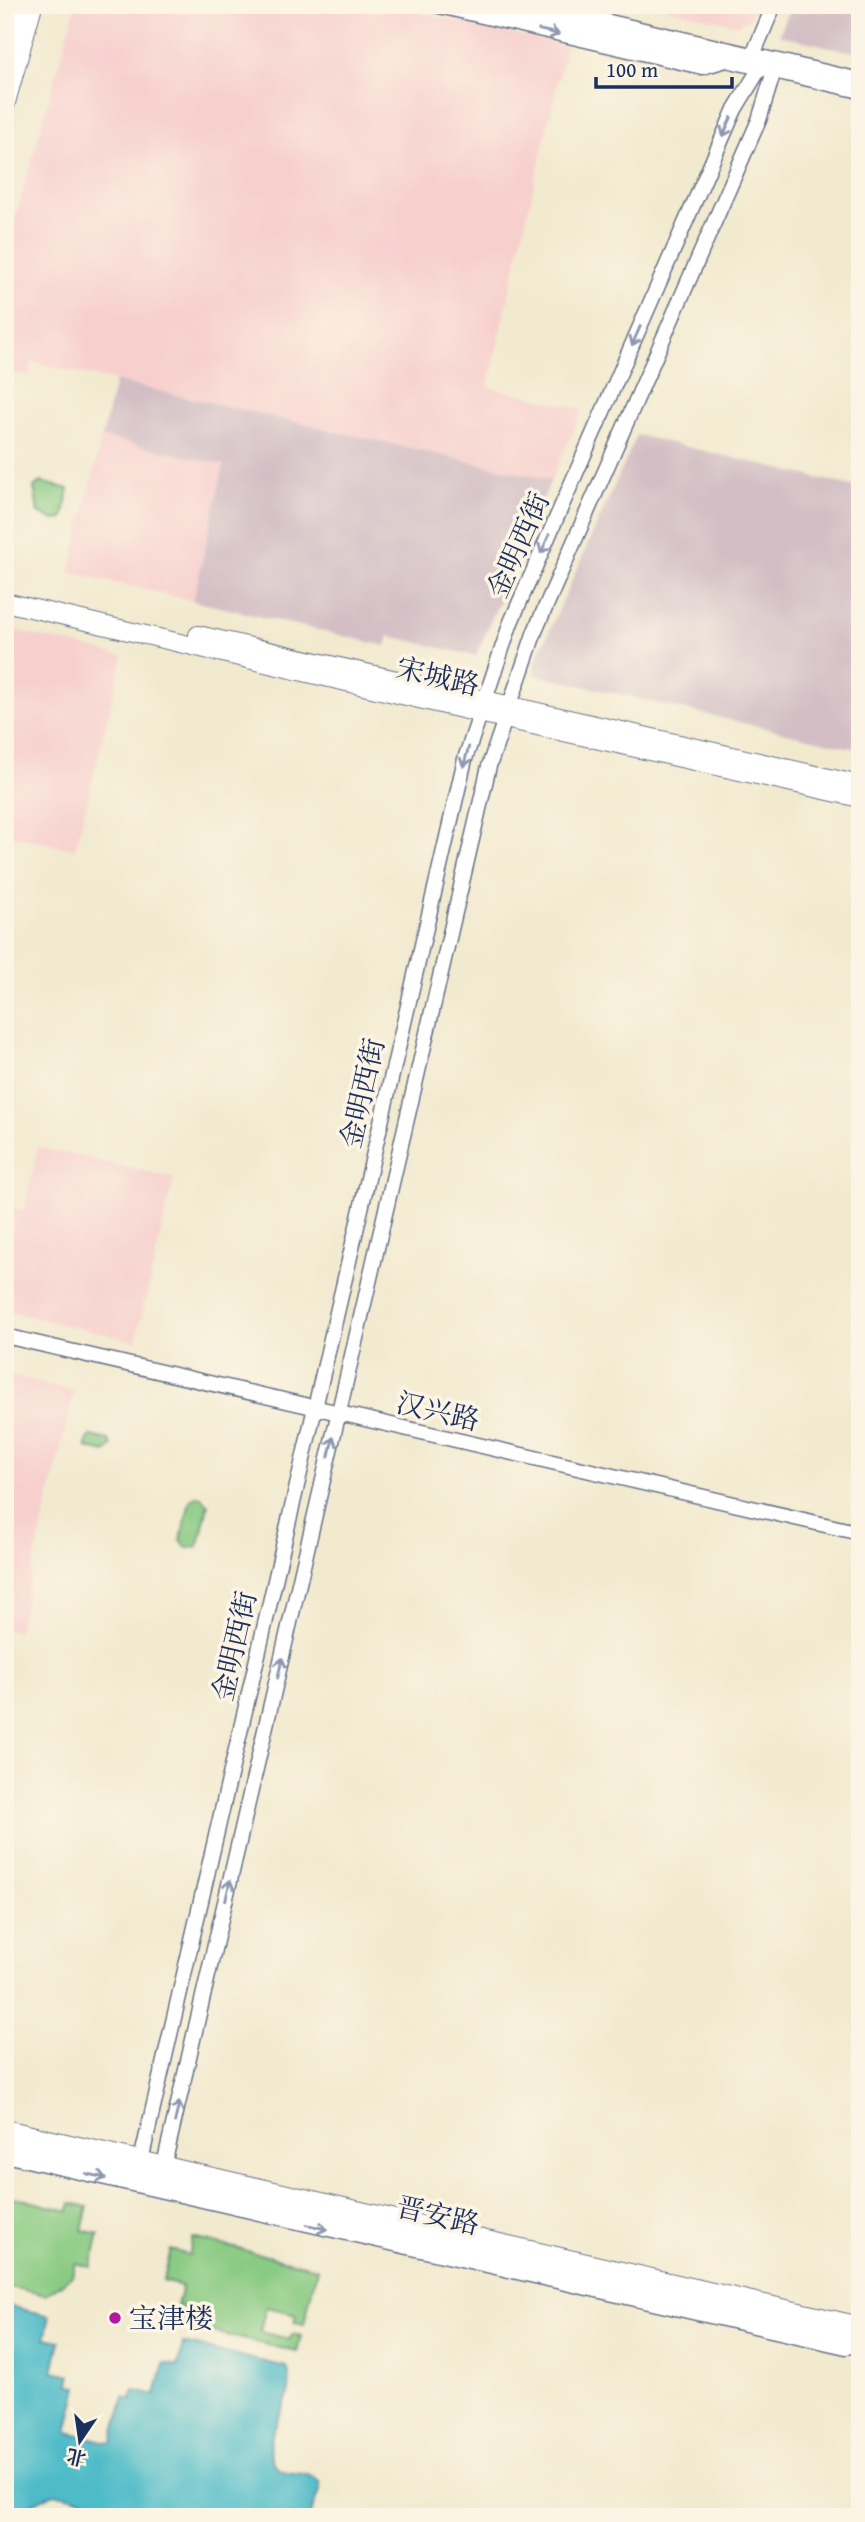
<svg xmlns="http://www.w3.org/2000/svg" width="865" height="2522" font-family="'Gentium Book Plus','Noto Serif SC',serif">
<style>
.built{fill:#f7d0ce}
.industrial{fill:#d2bec4}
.green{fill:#8acb83;stroke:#527d70;stroke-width:2}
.water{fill:#4ebbc8;stroke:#347593;stroke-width:2}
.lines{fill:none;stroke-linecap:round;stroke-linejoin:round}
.minor-casing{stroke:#667086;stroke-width:17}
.major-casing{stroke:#667086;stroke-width:20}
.minor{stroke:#fff;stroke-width:14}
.major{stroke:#fff;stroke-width:18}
.oneway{stroke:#8d97ae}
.poi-dot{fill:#b5179e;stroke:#fcf5e5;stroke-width:2.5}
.labels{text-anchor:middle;stroke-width:7;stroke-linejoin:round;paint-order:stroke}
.street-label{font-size:28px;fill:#1b2f5e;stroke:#fcf5e5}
.poi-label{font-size:28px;fill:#1b2f5e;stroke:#fcf5e5;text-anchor:start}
</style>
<rect width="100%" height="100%" fill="#fcf5e5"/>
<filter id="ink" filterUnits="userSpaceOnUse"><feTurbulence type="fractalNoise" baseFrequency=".0143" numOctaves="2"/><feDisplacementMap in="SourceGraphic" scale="14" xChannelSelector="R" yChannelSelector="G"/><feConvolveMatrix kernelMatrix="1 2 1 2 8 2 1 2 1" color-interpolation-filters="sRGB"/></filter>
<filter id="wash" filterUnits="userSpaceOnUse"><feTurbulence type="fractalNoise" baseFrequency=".00686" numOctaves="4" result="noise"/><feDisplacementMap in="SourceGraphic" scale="28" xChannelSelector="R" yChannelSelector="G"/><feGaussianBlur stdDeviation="1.57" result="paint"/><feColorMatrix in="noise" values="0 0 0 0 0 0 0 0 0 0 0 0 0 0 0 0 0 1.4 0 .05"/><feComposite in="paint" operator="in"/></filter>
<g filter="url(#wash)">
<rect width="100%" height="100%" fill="#f2eacf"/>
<!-- built -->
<g class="built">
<path d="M 76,5 L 389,5 L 566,46 L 488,387 L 583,409 L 551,480 L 32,362 L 29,375 L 5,370 L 5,254 Z"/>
<path d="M 756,5 L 750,18 L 738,25 L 657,6 Z"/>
<path d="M 102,437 L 224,465 L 193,601 L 70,572 Z"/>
<path d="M 5,628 L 123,656 L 75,850 L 5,834 Z"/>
<path d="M 38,1147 L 174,1178 L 136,1341 L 5,1311 L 5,1205 L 24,1210 Z"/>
<path d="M 5,1374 L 74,1391 L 18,1632 L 5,1629 Z"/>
</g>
<!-- industrial -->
<g class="industrial">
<path d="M 792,5 L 860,5 L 860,54 L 779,35 Z"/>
<path d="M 115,381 L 551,480 L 476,656 L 389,636 L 386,646 L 193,601 L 224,465 L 102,437 Z"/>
<path d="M 637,435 L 860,488 L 860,750 L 536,675 L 534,665 Z"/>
</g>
<!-- green -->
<g class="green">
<path d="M 40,482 L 69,489 L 63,519 L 55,520 L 38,513 L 34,487 Z"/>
<path d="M 90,1436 L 109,1440 L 112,1446 L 106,1452 L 87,1448 L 87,1442 Z"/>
<path d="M 195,1496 L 202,1497 L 208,1505 L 199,1544 L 196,1547 L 187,1548 L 181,1540 L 190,1501 Z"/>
<path d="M 5,2195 L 69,2211 L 71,2203 L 88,2207 L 82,2230 L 99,2234 L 91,2267 L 75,2263 L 72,2276 L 46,2295 L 5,2286 Z"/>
<path d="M 193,2238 L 317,2268 L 304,2324 L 295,2322 L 297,2314 L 266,2307 L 260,2332 L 290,2339 L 292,2334 L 301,2336 L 297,2352 L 181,2324 L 185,2308 L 177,2306 L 182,2286 L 163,2281 L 171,2250 L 189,2255 Z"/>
</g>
<!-- water -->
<path class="water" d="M 5,2305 L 50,2316 L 45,2338 L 60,2341 L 53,2371 L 71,2375 L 69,2384 L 78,2387 L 67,2432 L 112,2443 L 124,2397 L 132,2399 L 134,2390 L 156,2395 L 164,2363 L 178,2366 L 183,2343 L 287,2367 C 301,2404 254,2435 275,2465 C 284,2478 305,2468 319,2481 L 320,2488 L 310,2517 L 109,2517 L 93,2501 L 54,2493 L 15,2513 L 14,2517 L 5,2517 Z"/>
</g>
<g filter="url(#ink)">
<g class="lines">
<!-- minor casing -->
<g class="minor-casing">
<g id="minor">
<path d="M 435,5 L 702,67 L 726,60"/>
<path d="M 490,5 L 860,91"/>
<path d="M 536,5 L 860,80"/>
<path d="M 753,55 L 774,5"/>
<path d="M 5,1336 L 860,1533"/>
<path d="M 5,2155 L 846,2347 L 860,2344"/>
<path d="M 139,2169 L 465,759 L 511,622 L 735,109 L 760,68"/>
<path d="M 162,2173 L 489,766 L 535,631 L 759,120 L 774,71"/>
</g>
</g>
<!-- major casing -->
<g class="major-casing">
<g id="major">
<path d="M 5,57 L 19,5"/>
<path d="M 5,106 L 33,5"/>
<path d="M 5,602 L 479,713 L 860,798"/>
<path d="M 198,635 L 860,785"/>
<path d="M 5,2129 L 860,2326"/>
<path d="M 5,2142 L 860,2339"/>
</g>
</g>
<!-- minor -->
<use href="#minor" class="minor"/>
<!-- major -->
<use href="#major" class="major"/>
</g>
<!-- one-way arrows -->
<defs><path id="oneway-shaft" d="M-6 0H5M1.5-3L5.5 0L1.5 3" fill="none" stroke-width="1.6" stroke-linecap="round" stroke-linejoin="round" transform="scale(1.75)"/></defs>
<g class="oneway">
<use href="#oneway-shaft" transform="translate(549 32) rotate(13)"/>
<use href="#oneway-shaft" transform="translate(727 127) rotate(114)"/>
<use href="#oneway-shaft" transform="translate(636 336) rotate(114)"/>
<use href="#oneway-shaft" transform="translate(545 544) rotate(114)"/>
<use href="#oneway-shaft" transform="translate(466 757) rotate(105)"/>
<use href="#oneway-shaft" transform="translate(331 1447) rotate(-77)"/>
<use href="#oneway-shaft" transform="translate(280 1668) rotate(-77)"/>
<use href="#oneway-shaft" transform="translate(228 1890) rotate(-77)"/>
<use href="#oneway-shaft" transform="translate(177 2112) rotate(-77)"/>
<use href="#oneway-shaft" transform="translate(96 2176) rotate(13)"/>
<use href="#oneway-shaft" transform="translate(317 2227) rotate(13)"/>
</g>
</g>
<!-- markers -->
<circle class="poi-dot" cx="115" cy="2318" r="7"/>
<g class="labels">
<!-- street labels -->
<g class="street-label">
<text transform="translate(518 545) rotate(-66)" y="10">金明西街</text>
<text transform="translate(438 676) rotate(13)" y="10">宋城路</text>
<text transform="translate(362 1093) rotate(-77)" y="10">金明西街</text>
<text transform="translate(438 1411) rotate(13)" y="10">汉兴路</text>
<text transform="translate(234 1646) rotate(-77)" y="10">金明西街</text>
<text transform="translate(438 2215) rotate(13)" y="10">晋安路</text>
</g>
<!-- poi labels -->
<g class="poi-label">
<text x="129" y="2328">宝津楼</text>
</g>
</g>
<!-- margin -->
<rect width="865" height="2522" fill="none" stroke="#fcf5e5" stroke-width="28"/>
<!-- north arrow -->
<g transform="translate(80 2441) rotate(193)" stroke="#fcf5e5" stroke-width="5" paint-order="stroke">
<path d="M0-5L12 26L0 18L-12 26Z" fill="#1b2f5e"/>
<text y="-10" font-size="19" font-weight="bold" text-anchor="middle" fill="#1b2f5e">北</text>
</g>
<!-- scale -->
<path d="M596 77v10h136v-10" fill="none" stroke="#1b2f5e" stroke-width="3.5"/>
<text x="606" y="77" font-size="21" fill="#1b2f5e" stroke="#fcf5e5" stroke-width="5" paint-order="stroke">100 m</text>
</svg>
